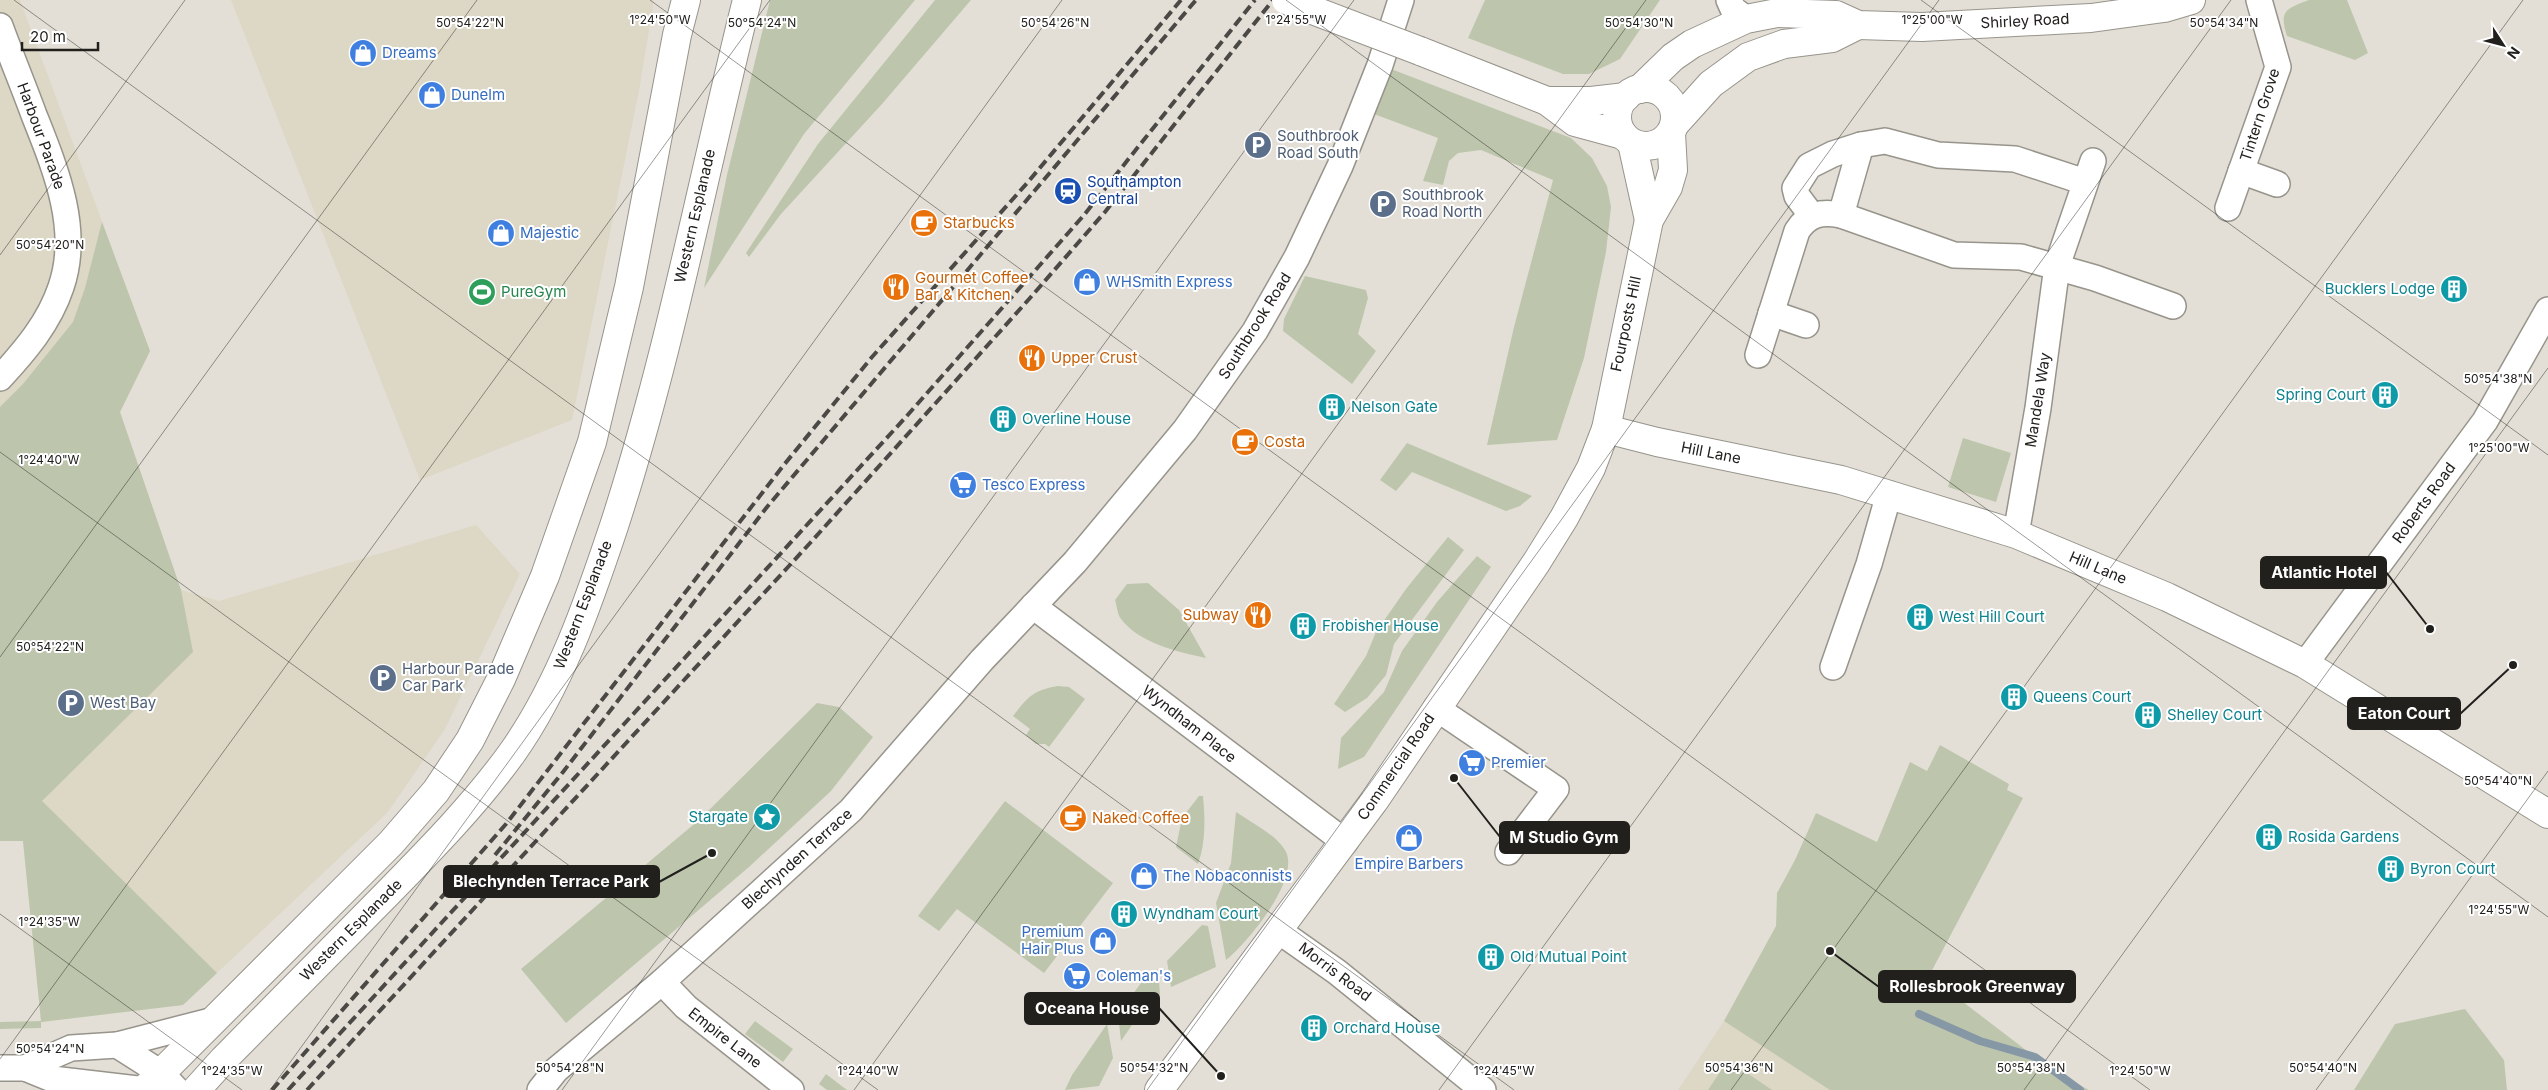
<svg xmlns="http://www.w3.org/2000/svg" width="2548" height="1090" font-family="Inter,sans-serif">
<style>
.built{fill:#ddd7c6}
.green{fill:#bdc6ac}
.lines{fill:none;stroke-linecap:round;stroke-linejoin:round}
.stream{stroke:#8698a6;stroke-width:8}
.minor-casing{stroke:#97948b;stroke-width:28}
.tertiary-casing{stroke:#97948b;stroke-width:30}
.primary-casing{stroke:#97948b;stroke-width:30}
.minor{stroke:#fff;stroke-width:25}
.tertiary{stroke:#fff;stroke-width:28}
.primary{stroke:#fff;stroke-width:28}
.rail{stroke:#4b4945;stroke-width:4;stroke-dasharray:10 5;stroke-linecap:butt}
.primary-bridge-casing{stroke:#97948b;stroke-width:30;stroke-linecap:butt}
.primary-bridge{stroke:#fff;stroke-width:28}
.ticks{fill:none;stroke:#21201d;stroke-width:1;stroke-opacity:0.45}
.labels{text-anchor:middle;stroke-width:4;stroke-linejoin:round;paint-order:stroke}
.street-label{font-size:15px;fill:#21201d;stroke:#fff}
.shop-label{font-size:15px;fill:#366cbe;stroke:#fff;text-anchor:start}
.service-label{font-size:15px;fill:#4e5e75;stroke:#fff;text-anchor:start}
.transit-label{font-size:15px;fill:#164399;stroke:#fff;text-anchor:start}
.food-label{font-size:15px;fill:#c56008;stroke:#fff;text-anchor:start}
.culture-label{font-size:15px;fill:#0d838f;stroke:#fff;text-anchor:start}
.leisure-label{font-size:15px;fill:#27864d;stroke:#fff;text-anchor:start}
.ticks-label{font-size:12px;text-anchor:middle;fill:#21201d;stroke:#fff;stroke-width:4;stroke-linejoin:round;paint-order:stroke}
.leader{fill:none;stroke:#21201d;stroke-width:2}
.callout-dot{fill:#21201d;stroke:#fff;stroke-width:2}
.callout{fill:#21201d;stroke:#21201d;stroke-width:2}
.callout-label{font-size:16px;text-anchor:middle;font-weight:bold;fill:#fff}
</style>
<rect width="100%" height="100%" fill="#e3dfd6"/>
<!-- built -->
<g class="built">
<path d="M 0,0 L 20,0 L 150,351 L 120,412 L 181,590 L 219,601 L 476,525 L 520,574 L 445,729 L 388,812 L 183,1005 L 41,1022 L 23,841 L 0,841 Z"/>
<path d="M 231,0 L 654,0 L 639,91 L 572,420 L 420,480 Z"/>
<path d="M 1724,1021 L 1836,1090 L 1678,1090 Z"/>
</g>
<!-- green -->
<g class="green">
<path d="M 770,0 L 915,0 L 804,134 L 704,288 L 727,175 Z"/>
<path d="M 935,0 L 971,0 L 882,104 L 781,214 L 749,257 L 746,253 L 818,144 Z"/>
<path d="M 1485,0 L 1660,0 L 1620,59 L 1589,74 L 1563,74 L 1468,38 Z"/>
<path d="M 2309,0 L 2347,0 L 2368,53 L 2355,60 L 2287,36 C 2279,11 2285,9 2309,0 Z"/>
<path d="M 1391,69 L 1571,138 L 1592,158 L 1607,186 L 1611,207 L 1606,252 L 1584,358 L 1557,440 L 1487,445 L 1514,327 L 1553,180 L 1481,150 L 1458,153 L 1449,161 L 1443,185 L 1423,181 L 1438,138 L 1374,114 Z"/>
<path d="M 102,222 L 150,351 L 120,412 L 181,590 L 193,652 L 42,801 L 217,973 L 183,1005 L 41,1022 L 41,1028 L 0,1029 L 0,1022 L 41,1021 L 23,841 L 0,841 L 0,407 L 23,384 L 73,322 L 85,288 Z"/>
<path d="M 1305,276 L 1366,290 L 1368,298 L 1358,334 L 1376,351 L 1352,384 L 1283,331 L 1284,319 Z"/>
<path d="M 1963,438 L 2011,453 L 1996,502 L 1948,487 Z"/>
<path d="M 1407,443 L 1532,496 L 1520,506 L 1506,511 L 1412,472 L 1396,491 L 1380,480 Z"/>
<path d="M 1448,537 L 1464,550 L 1394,644 L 1386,675 L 1367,698 L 1345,712 L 1334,704 L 1366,656 L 1376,632 L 1406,589 Z"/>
<path d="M 1477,556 L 1491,567 L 1364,757 L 1338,769 L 1341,738 L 1384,692 L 1402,651 L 1437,602 Z"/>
<path d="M 1148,583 L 1179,610 L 1206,658 C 1178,652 1139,643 1121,619 C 1117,614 1117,605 1115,600 L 1127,584 Z"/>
<path d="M 1058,686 L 1069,687 L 1085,699 L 1049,747 L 1045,744 L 1036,744 L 1026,735 L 1030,729 L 1013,716 C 1028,697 1033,690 1058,686 Z"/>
<path d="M 817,703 L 839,707 L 873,737 L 831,791 L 749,867 L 566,1023 L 521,969 L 699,820 Z"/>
<path d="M 1940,745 L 2009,784 L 2007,790 L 2023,798 L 1929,976 L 2056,1073 L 2089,1090 L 1830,1090 L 1724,1021 L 1776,926 L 1777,893 L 1795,860 L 1816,813 L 1877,842 L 1910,762 L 1927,771 Z"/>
<path d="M 1199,796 L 1203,796 C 1205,819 1206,841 1198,864 L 1176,847 L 1182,818 Z"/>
<path d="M 1005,801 L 1113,883 L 1044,973 L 957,909 L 939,931 L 918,916 Z"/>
<path d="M 1236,812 C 1252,823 1275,834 1285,850 C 1302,877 1247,944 1226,960 L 1216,903 L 1231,863 Z"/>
<path d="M 1202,925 L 1208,926 L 1216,967 L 1171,987 L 1167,961 Z"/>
<path d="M 1158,969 L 1160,994 L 1136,1019 L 1121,1041 L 1118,1014 L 1141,983 Z"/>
<path d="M 2465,1009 L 2504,1060 L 2507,1090 L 2354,1090 L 2395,1024 Z"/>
<path d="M 755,1021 L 793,1049 L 783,1062 L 745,1034 Z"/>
<path d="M 1107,1024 L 1113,1058 L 1099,1086 L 1065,1090 L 1072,1075 Z"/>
<path d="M 1728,1060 L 1772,1090 L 1708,1090 Z"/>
<path d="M 826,1074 L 847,1090 L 827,1090 L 819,1084 Z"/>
</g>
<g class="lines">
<!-- stream -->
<path class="stream" d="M 1919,1014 L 1980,1041 L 2035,1057 L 2080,1090"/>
<!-- minor casing -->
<g class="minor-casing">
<g id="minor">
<path d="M 1729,0 L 1733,9 L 1746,19"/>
<path d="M 0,26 C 11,56 23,85 34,115 C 55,168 81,229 61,287 C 49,323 25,351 0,378"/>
<path d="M 2241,171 L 2277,184"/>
<path d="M 2228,208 L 2278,67 L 2259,0"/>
<path d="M 1841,215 L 1861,145"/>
<path d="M 1812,216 L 1797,196 L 1795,188 L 1809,166 L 1833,154 L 1861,145 L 1885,141 L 1938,155 L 2015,159 L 2085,182"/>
<path d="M 1771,313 L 1806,325"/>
<path d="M 1758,355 L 1797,231 C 1808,214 1821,211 1841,215 L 1954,255 L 2021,257 L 2095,278 L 2173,306"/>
<path d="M 2016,534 L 2038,408 L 2057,266 L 2093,161"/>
<path d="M 1033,606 L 1345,842"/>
<path d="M 2305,664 L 2485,421 L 2548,310"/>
<path d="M 1833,667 L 1869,564 L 1889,494"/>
<path d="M 1436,708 L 1556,789 L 1508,852"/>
<path d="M 1279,931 L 1337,972 L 1483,1090"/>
<path d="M 662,982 L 686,1007 L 791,1090"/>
<path d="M 117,1045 L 161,1073 L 177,1090"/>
<path d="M 0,1068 L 25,1068 L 52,1079 L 146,1090"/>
<path d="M 25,1068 L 71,1048 L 117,1045 L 214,1020"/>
<path d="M 540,1090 L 556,1070 L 662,982 L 851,810 L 982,660 L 1075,562 L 1185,430 L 1255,331 L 1297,257 L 1340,166 L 1380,65 L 1401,0"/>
</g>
</g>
<!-- tertiary casing -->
<g class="tertiary-casing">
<g id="tertiary">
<path d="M 1632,143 L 1649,220"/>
<path d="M 1606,429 L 1657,442 L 1841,480 L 2016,534 L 2167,597 L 2305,664 L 2548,814"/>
<path d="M 1159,1090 L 1374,801 L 1536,563 L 1564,518 L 1591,468 L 1606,429 L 1649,220 L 1668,187 L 1673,170 L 1671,133"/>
</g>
</g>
<!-- primary casing -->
<g class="primary-casing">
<g id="primary">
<path d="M 1420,51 L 1547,101 L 1575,122 L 1623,135"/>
<circle cx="1646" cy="117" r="29"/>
<path d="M 1640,89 L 1673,57 L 1692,44 L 1746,19 L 1777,13 L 1836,15 L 1858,25 L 1922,27 L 2091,18 L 2164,8 L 2191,0"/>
<path d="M 1547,101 L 1591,101 L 1626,97"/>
<path d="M 1675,124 L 1711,84 L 1748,57 L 1784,44 L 1832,38 L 1858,25"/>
<path d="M 144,1090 L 391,843 L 436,791 L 470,740 L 501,679 L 545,576 L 592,442 L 629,287 L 677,35 L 686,0"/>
<path d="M 196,1090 L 224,1059 C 275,1007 327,955 378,903 C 425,855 473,807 512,753 C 560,685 588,604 614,526 C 670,354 703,175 747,0"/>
</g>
</g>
<!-- minor -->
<use href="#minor" class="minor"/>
<!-- tertiary -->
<use href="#tertiary" class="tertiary"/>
<!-- primary -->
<use href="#primary" class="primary"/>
<!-- rail -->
<g class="rail">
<path d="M 495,855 L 563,772 L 767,507 L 1196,0"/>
<path d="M 272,1090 L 506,824 L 783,466 L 872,357 L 1028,182 L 1181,0"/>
<path d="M 288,1090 L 905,418 L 1084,215 L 1255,0"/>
<path d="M 307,1090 L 811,542 L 1030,298 L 1105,212 L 1273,0"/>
</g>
<!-- primary-bridge casing -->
<g class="primary-bridge-casing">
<path id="primary-bridge" d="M 1286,0 L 1420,51"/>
</g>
<!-- primary-bridge -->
<use href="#primary-bridge" class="primary-bridge"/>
</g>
<!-- ticks -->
<path class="ticks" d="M 14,0 L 1514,1090M 650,0 L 2150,1090M 1286,0 L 2548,917M 1921,0 L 2548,455M 0,255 L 185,0M 0,452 L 878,1090M 0,657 L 477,0M 0,914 L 242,1090M 0,1059 L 770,0M 270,1090 L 1062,0M 562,1090 L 1354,0M 854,1090 L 1646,0M 1147,1090 L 1939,0M 1439,1090 L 2231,0M 1731,1090 L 2523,0M 2024,1090 L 2548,368M 2316,1090 L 2548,771"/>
<!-- icons -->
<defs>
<g id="shop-disc" transform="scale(1.4375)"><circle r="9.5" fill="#3f7fe0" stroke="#fff"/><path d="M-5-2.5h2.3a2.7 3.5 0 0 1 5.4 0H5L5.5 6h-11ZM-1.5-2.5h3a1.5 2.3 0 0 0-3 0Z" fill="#fff"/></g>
<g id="parking-disc" transform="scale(1.4375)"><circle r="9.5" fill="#5c6f8a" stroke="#fff"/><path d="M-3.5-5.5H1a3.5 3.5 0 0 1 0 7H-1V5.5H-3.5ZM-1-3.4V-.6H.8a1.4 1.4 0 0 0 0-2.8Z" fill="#fff"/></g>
<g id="station-disc" transform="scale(1.4375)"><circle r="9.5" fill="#1a4fb4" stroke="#fff"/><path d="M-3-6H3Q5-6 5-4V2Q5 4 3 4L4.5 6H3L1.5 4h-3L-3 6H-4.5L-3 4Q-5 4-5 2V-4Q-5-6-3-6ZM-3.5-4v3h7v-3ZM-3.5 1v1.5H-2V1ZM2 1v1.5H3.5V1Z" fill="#fff"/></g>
<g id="cafe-disc" transform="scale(1.4375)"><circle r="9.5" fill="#e8710a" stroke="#fff"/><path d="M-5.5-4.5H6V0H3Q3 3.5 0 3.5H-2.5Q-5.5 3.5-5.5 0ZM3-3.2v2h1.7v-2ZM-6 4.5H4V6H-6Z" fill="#fff"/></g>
<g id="restaurant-disc" transform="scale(1.4375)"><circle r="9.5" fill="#e8710a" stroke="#fff"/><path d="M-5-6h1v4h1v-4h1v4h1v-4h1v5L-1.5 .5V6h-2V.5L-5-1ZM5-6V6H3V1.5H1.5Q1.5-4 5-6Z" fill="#fff"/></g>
<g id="building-disc" transform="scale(1.4375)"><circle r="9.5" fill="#0f9aa8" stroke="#fff"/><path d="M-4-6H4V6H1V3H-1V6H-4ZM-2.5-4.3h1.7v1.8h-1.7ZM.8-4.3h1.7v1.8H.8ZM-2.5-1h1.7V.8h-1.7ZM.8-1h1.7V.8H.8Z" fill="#fff"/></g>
<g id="stadium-disc" transform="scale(1.4375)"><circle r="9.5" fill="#2e9e5b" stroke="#fff"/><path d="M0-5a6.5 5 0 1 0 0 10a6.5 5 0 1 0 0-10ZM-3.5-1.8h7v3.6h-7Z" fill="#fff"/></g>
<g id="supermarket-disc" transform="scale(1.4375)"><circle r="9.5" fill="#3f7fe0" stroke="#fff"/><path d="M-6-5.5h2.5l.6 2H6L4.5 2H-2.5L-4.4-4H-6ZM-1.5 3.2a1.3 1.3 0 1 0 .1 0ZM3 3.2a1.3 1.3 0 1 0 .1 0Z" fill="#fff"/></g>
<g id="sight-disc" transform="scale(1.4375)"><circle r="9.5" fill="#0f9aa8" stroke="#fff"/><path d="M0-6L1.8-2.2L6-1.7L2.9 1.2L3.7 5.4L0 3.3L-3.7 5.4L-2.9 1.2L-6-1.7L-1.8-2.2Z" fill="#fff"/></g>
</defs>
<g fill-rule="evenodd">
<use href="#shop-disc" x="363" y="53"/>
<use href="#shop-disc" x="432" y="95"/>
<use href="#parking-disc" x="1258" y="145"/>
<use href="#station-disc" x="1068" y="191"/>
<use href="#parking-disc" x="1383" y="204"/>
<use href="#cafe-disc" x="924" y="223"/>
<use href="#shop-disc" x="501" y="233"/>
<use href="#shop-disc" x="1087" y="282"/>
<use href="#restaurant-disc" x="896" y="287"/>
<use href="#building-disc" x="2454" y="289"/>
<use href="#stadium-disc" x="482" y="292"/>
<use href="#restaurant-disc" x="1032" y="358"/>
<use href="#building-disc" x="2385" y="395"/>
<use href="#building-disc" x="1332" y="407"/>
<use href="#building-disc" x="1003" y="419"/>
<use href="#cafe-disc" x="1245" y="442"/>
<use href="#supermarket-disc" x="963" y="485"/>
<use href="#restaurant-disc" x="1258" y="615"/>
<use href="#building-disc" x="1920" y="617"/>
<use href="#building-disc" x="1303" y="626"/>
<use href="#parking-disc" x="383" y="678"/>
<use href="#building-disc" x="2014" y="697"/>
<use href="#parking-disc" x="71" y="703"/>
<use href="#building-disc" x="2148" y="715"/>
<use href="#supermarket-disc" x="1472" y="763"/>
<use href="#sight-disc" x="767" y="817"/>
<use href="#cafe-disc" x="1073" y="818"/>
<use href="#building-disc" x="2269" y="837"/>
<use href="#shop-disc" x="1409" y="838"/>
<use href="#building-disc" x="2391" y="869"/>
<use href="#shop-disc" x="1144" y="876"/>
<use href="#building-disc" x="1124" y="914"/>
<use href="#shop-disc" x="1103" y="941"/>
<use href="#building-disc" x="1491" y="957"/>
<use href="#supermarket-disc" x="1077" y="976"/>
<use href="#building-disc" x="1314" y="1028"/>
</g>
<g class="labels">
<!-- street labels -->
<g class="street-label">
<text transform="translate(2025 21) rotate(-3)" y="5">Shirley Road</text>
<text transform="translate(2260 115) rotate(-72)" y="5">Tintern Grove</text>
<text transform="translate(41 136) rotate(70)" y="5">Harbour Parade</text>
<text transform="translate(695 216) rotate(-77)" y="5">Western Esplanade</text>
<text transform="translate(1626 324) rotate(-78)" y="5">Fourposts Hill</text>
<text transform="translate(1255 326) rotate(-58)" y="5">Southbrook Road</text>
<text transform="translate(2038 400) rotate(-81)" y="5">Mandela Way</text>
<text transform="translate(1711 453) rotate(11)" y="5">Hill Lane</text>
<text transform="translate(2424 503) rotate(-54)" y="5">Roberts Road</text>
<text transform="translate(2098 568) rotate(23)" y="5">Hill Lane</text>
<text transform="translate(583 605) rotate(-69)" y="5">Western Esplanade</text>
<text transform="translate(1189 724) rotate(38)" y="5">Wyndham Place</text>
<text transform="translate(1396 767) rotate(-56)" y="5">Commercial Road</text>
<text transform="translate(797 859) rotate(-42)" y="5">Blechynden Terrace</text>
<text transform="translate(351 930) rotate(-45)" y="5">Western Esplanade</text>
<text transform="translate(1335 972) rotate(37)" y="5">Morris Road</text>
<text transform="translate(725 1038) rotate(38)" y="5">Empire Lane</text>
</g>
<!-- shop labels -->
<g class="shop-label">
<text x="382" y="58">Dreams</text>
<text x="451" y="100">Dunelm</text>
<text x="520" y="238">Majestic</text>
<text x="1106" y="287">WHSmith Express</text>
<text x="982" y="490">Tesco Express</text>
<text x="1491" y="768">Premier</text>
<text x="1409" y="869" text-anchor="middle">Empire Barbers</text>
<text x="1163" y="881">The Nobaconnists</text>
<text x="1084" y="937" text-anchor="end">Premium<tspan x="1084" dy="17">Hair Plus</tspan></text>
<text x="1096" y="981">Coleman's</text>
</g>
<!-- service labels -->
<g class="service-label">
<text x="1277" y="141">Southbrook<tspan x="1277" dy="17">Road South</tspan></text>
<text x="1402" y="200">Southbrook<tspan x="1402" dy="17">Road North</tspan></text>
<text x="402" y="674">Harbour Parade<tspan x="402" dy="17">Car Park</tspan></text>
<text x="90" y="708">West Bay</text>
</g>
<!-- transit labels -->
<g class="transit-label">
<text x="1087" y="187">Southampton<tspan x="1087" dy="17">Central</tspan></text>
</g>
<!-- food labels -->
<g class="food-label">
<text x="943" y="228">Starbucks</text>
<text x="915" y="283">Gourmet Coffee<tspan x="915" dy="17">Bar &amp; Kitchen</tspan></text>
<text x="1051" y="363">Upper Crust</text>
<text x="1264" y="447">Costa</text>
<text x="1239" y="620" text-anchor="end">Subway</text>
<text x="1092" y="823">Naked Coffee</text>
</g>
<!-- culture labels -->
<g class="culture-label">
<text x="2435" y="294" text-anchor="end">Bucklers Lodge</text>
<text x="2366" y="400" text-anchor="end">Spring Court</text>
<text x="1351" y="412">Nelson Gate</text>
<text x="1022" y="424">Overline House</text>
<text x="1939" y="622">West Hill Court</text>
<text x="1322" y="631">Frobisher House</text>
<text x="2033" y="702">Queens Court</text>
<text x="2167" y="720">Shelley Court</text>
<text x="748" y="822" text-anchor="end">Stargate</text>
<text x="2288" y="842">Rosida Gardens</text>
<text x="2410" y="874">Byron Court</text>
<text x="1143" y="919">Wyndham Court</text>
<text x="1510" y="962">Old Mutual Point</text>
<text x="1333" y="1033">Orchard House</text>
</g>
<!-- leisure labels -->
<g class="leisure-label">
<text x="501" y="297">PureGym</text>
</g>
</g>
<g class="ticks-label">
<text x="660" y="24">1°24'50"W</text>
<text x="1296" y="24">1°24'55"W</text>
<text x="1932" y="24">1°25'00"W</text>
<text x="470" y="27">50°54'22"N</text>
<text x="1055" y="27">50°54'26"N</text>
<text x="1639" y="27">50°54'30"N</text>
<text x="2224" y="27">50°54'34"N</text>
<text x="762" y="27">50°54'24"N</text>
<text x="50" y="249">50°54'20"N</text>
<text x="2498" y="383">50°54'38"N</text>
<text x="2499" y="452">1°25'00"W</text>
<text x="49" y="464">1°24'40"W</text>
<text x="50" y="651">50°54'22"N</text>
<text x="2498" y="785">50°54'40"N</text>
<text x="2499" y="914">1°24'55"W</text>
<text x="49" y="926">1°24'35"W</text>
<text x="50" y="1053">50°54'24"N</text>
<text x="570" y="1072">50°54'28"N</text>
<text x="1154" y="1072">50°54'32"N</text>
<text x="1739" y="1072">50°54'36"N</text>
<text x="2031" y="1072">50°54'38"N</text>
<text x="2323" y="1072">50°54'40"N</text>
<text x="232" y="1075">1°24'35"W</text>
<text x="868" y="1075">1°24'40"W</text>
<text x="1504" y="1075">1°24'45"W</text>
<text x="2140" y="1075">1°24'50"W</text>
</g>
<!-- callouts -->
<path class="leader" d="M2430 629L2386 572M2513 665L2460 714M1454 778L1500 837M712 853L659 882M1830 951L1879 987M1221 1076L1159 1008"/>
<g class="callout-dot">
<circle cx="2430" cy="629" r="5"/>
<circle cx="2513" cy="665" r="5"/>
<circle cx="1454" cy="778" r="5"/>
<circle cx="712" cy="853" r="5"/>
<circle cx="1830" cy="951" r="5"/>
<circle cx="1221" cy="1076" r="5"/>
</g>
<g class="callout">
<rect x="2261" y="557" width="125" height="31" rx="5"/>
<rect x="2348" y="698" width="112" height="31" rx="5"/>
<rect x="1500" y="822" width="129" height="31" rx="5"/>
<rect x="444" y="866" width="215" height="31" rx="5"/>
<rect x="1879" y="971" width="196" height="31" rx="5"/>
<rect x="1025" y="993" width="134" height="31" rx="5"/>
</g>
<g class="callout-label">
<text x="2324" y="578">Atlantic Hotel</text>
<text x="2404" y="719">Eaton Court</text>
<text x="1564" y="843">M Studio Gym</text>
<text x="551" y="887">Blechynden Terrace Park</text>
<text x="1977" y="992">Rollesbrook Greenway</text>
<text x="1092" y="1014">Oceana House</text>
</g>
<!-- north arrow -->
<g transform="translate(2503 45) rotate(126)" stroke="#ffffff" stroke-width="4" paint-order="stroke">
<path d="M0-4L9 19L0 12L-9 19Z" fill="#21201d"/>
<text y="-8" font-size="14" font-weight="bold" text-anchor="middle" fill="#21201d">N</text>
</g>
<!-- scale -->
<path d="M22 42v8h76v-8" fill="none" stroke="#21201d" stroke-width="2.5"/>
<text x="30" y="42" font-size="15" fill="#21201d" stroke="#ffffff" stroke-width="4" paint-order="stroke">20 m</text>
</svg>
